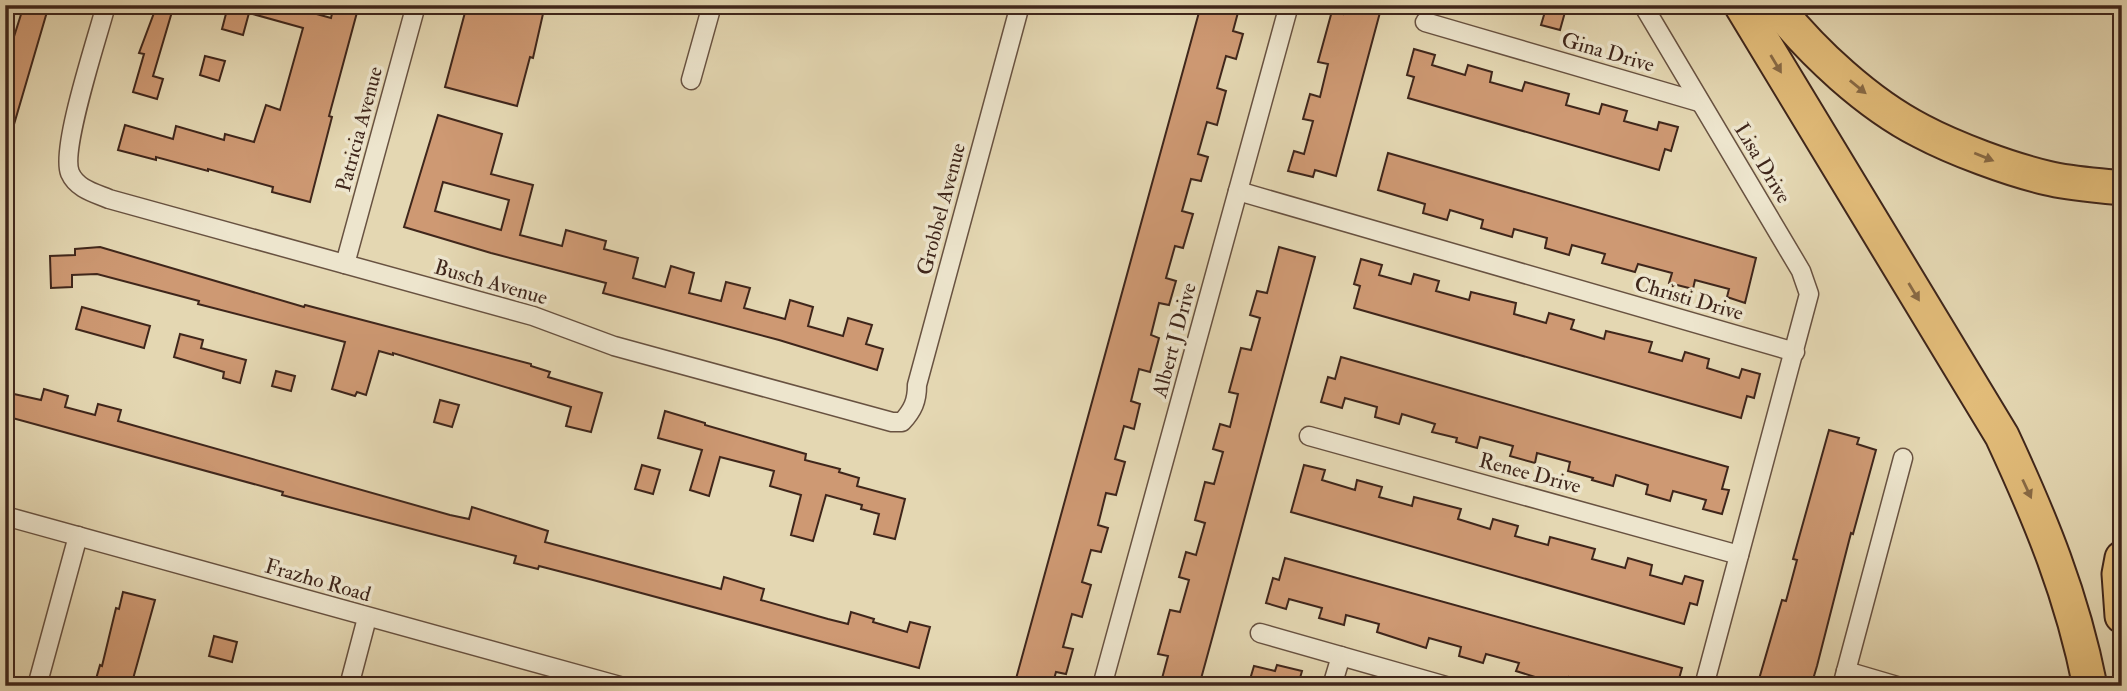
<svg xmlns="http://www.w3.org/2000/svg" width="2127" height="691" font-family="'IM FELL Double Pica',serif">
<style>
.building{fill:#ce9973;stroke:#3f261b;stroke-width:2;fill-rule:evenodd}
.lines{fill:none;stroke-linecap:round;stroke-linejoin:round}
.minor-casing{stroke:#685241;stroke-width:21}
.motorway-casing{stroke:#3f261b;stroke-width:37}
.minor{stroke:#ede5cd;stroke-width:18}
.motorway{stroke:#e2bc79;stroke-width:33}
.oneway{fill:#886a45}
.labels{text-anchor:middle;stroke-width:7;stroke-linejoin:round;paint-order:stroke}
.street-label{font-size:21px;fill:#3f261b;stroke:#ede5cd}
</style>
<rect width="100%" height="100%" fill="#e4d7b2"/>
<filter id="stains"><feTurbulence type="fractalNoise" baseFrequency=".00286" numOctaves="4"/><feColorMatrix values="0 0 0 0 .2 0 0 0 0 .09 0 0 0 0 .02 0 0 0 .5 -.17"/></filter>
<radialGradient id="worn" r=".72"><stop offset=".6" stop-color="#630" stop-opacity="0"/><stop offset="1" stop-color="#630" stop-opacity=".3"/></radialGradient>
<!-- building -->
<g class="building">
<path d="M 24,5 L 49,5 L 10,138 L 5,138 L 5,65 Z"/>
<path d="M 157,5 L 174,5 L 153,76 L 163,79 L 157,99 L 133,92 L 144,54 L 139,53 Z"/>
<path d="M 239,5 L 296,5 L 295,8 L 331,18 L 334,5 L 359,5 L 329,116 L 332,117 L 310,202 L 272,192 L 273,187 L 208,169 L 208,171 L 156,157 L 156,160 L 118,150 L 125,125 L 173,139 L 176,126 L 224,140 L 225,134 L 254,142 L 266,105 L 280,110 L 303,28 L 249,13 L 243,35 L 222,29 L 228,6 L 238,9 Z"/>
<path d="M 467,5 L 545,5 L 533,58 L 530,57 L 517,106 L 445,87 Z"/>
<path d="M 1201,5 L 1240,5 L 1233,31 L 1243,34 L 1236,59 L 1226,56 L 1217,88 L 1226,91 L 1217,125 L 1207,122 L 1198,154 L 1208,157 L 1201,181 L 1191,179 L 1182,211 L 1193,214 L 1183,248 L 1175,246 L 1166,278 L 1176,281 L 1169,305 L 1159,303 L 1151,335 L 1159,338 L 1150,372 L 1139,369 L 1131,401 L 1140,404 L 1134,429 L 1124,426 L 1115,459 L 1125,462 L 1116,495 L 1106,493 L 1098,525 L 1108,528 L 1101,552 L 1091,550 L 1082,582 L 1091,585 L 1082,617 L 1072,614 L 1063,647 L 1073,649 L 1066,674 L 1056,672 L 1052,686 L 1014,686 Z"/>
<path d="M 1345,5 L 1382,5 L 1336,176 L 1315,170 L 1313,177 L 1288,171 L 1294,151 L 1304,154 L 1313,121 L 1303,119 L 1310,94 L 1320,97 L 1328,64 L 1318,62 L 1332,11 L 1343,14 Z"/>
<path d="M 1547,5 L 1567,5 L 1560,30 L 1541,25 Z"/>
<path d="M 1414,49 L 1435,55 L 1432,65 L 1465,75 L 1468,65 L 1492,72 L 1490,82 L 1522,91 L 1525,82 L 1569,94 L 1566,105 L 1599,114 L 1602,104 L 1627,111 L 1624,121 L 1657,130 L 1659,122 L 1678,127 L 1671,151 L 1665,149 L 1659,170 L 1408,98 L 1414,77 L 1407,75 Z"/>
<path d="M 205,56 L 225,61 L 219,81 L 200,75 Z"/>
<path d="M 438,115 L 502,134 L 491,174 L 533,185 L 520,235 L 562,246 L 566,230 L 606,241 L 604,249 L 638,258 L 633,278 L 665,287 L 671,266 L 694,273 L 689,293 L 721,301 L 726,282 L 750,288 L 744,308 L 785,319 L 790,300 L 813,307 L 808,326 L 843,336 L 848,318 L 872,325 L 866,344 L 883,349 L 877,370 L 779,340 L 603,293 L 606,283 L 491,253 L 404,227 ZM 443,182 L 509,200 L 501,230 L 435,211 Z"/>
<path d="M 1388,153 L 1756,258 L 1745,303 L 1727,297 L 1729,289 L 1695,280 L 1693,289 L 1669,283 L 1672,273 L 1638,264 L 1635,272 L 1602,263 L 1605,254 L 1572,245 L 1569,255 L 1545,248 L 1547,238 L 1514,229 L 1512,237 L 1481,228 L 1483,220 L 1450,210 L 1447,220 L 1423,213 L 1425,204 L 1378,190 Z"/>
<path d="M 100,247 L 304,307 L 305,305 L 531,364 L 531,366 L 550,372 L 548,377 L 602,393 L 591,432 L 566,426 L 571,407 L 393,353 L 393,355 L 379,351 L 366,395 L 357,392 L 355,396 L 332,389 L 345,342 L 198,304 L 199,301 L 97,274 L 72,275 L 72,287 L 51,288 L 50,256 L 75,255 L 75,249 Z"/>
<path d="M 1279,247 L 1315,257 L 1213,635 L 1199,686 L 1160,686 L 1168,656 L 1158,654 L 1170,610 L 1180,612 L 1189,580 L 1179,577 L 1186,552 L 1196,555 L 1205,523 L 1195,520 L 1205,482 L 1214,484 L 1223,452 L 1213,449 L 1220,424 L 1230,427 L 1238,394 L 1229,392 L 1241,348 L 1251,350 L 1260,318 L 1250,315 L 1257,291 L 1267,293 Z"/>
<path d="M 1361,259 L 1382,265 L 1379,275 L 1411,284 L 1414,274 L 1439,281 L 1436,291 L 1469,300 L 1471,292 L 1516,303 L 1514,314 L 1546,323 L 1549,313 L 1574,320 L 1571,329 L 1604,339 L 1606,331 L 1652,342 L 1649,352 L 1682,361 L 1685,352 L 1709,359 L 1707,368 L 1739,378 L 1742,369 L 1760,374 L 1754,398 L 1747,396 L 1741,418 L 1354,308 L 1360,286 L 1354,284 Z"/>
<path d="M 82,307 L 150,326 L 144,348 L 76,329 Z"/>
<path d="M 180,334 L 203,340 L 201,348 L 246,360 L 240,383 L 223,378 L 224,372 L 174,357 Z"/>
<path d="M 1341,357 L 1728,467 L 1722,489 L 1729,490 L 1722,514 L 1703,509 L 1706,500 L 1673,491 L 1670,501 L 1646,494 L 1648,485 L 1616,475 L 1613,486 L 1592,480 L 1593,478 L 1568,471 L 1570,462 L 1537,453 L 1535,463 L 1510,456 L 1513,446 L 1480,437 L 1477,448 L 1456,442 L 1457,438 L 1432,432 L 1435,424 L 1402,414 L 1399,424 L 1375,417 L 1377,407 L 1345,398 L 1342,408 L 1321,402 L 1328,377 L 1335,379 Z"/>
<path d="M 276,371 L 295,376 L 291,391 L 272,386 Z"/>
<path d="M 44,389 L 68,396 L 65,407 L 95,415 L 98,404 L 121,410 L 118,421 L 450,515 L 469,519 L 472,507 L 548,531 L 545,542 L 721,589 L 724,577 L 764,589 L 761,600 L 828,619 L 848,624 L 851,612 L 874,619 L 873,622 L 907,632 L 910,622 L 930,627 L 919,668 L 593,580 L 539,566 L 538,569 L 514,563 L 516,556 L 324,506 L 282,495 L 283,492 L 5,416 L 5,392 L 41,400 Z"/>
<path d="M 440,400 L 459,405 L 452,427 L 434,422 Z"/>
<path d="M 665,411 L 705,423 L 705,425 L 806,454 L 805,460 L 840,469 L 839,472 L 859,478 L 857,486 L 905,499 L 895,539 L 874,534 L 879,514 L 861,509 L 862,505 L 826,495 L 813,541 L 791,535 L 801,495 L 770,486 L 774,471 L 720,457 L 709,496 L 690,490 L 702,450 L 658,438 Z"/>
<path d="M 1829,430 L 1859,438 L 1857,444 L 1876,450 L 1853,534 L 1851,533 L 1817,666 L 1811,686 L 1757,686 L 1782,600 L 1786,601 L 1797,560 L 1793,559 Z"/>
<path d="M 642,465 L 660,470 L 653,494 L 635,489 Z"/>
<path d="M 1304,465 L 1325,470 L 1322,480 L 1355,490 L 1357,480 L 1382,487 L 1379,497 L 1412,506 L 1414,497 L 1461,509 L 1458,519 L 1490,529 L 1493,519 L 1518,526 L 1515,536 L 1548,545 L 1550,537 L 1595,549 L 1592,559 L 1625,568 L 1628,558 L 1652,565 L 1650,575 L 1682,584 L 1685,576 L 1703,581 L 1697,605 L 1690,603 L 1684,624 L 1291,512 Z"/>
<path d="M 1285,558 L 1682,668 L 1677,686 L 1602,686 L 1569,677 L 1567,686 L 1564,686 L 1516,671 L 1519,663 L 1486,654 L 1483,663 L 1459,656 L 1461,647 L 1429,638 L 1426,648 L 1377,632 L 1379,624 L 1346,615 L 1344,625 L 1319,618 L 1322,608 L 1289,599 L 1286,609 L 1266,603 L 1273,578 L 1279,580 Z"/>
<path d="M 123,592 L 155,600 L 131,686 L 94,686 L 100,665 L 102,666 L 116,608 L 119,609 Z"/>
<path d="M 214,636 L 237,642 L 232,662 L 209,656 Z"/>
<path d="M 1277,665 L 1302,671 L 1300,678 L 1309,681 L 1309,686 L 1248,686 L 1254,666 L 1275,671 Z"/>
</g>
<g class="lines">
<!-- minor casing -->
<g class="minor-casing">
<g id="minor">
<path d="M 106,5 C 98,36 60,149 70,173 C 77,189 95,193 109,199 L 533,316 L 614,346 L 892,422 L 902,422 C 913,410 917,401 917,385 L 1020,5"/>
<path d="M 1643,5 L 1801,271 L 1809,294 L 1704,686"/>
<path d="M 1425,22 L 1699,102"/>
<path d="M 691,80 L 712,5"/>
<path d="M 1238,191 L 1795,352"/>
<path d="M 345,264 L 416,5"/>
<path d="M 1309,436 L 1739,555"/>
<path d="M 5,516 L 620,686"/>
<path d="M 1260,633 L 1446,686"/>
<path d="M 1846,671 L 1897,686"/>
<path d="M 37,686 L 78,536"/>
<path d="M 349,686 L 367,618"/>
<path d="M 1102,686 L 1289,5"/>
<path d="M 1332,686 L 1341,656"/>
<path d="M 1842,686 L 1903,458"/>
</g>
</g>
<!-- motorway casing -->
<g class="motorway-casing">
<g id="motorway">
<path d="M 1741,5 L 2002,436 C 2041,520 2072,595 2090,686"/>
<path d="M 1775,5 C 1812,52 1868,104 1921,131 C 1955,149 2009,169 2047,178 C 2071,184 2097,185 2122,188"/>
<path d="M 2122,558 L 2119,574 L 2122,616"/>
</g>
</g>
<!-- minor -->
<use href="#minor" class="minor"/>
<!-- motorway -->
<use href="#motorway" class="motorway"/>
</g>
<!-- one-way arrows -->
<defs><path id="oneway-solid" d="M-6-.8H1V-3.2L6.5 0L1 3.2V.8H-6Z" transform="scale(1.75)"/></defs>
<g class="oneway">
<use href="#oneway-solid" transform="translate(1776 64) rotate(59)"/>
<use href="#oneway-solid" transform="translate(1858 87) rotate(39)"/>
<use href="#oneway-solid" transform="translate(1984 157) rotate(22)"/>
<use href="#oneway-solid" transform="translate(1914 292) rotate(59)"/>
<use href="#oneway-solid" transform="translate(2027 489) rotate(65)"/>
</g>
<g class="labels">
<!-- street labels -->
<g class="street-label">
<text transform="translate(1608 52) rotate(16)" y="7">Gina Drive</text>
<text transform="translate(359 129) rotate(-75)" y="7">Patricia Avenue</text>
<text transform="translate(1763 163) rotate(59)" y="7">Lisa Drive</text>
<text transform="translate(941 209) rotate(-75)" y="7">Grobbel Avenue</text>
<text transform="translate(491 282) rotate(16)" y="7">Busch Avenue</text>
<text transform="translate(1689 298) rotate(16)" y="7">Christi Drive</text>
<text transform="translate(1174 340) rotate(-75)" y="7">Albert J Drive</text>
<text transform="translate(1530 473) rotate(15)" y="7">Renee Drive</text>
<text transform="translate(318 580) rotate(16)" y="7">Frazho Road</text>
</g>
</g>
<!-- margin -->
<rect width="2127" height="691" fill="none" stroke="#e4d7b2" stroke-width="28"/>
<rect x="7" y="7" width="2113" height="677" fill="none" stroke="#3f261b" stroke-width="3.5"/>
<rect x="14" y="14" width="2099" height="663" fill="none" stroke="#3f261b" stroke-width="2"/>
<rect width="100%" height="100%" filter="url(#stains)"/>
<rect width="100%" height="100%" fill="url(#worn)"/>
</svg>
